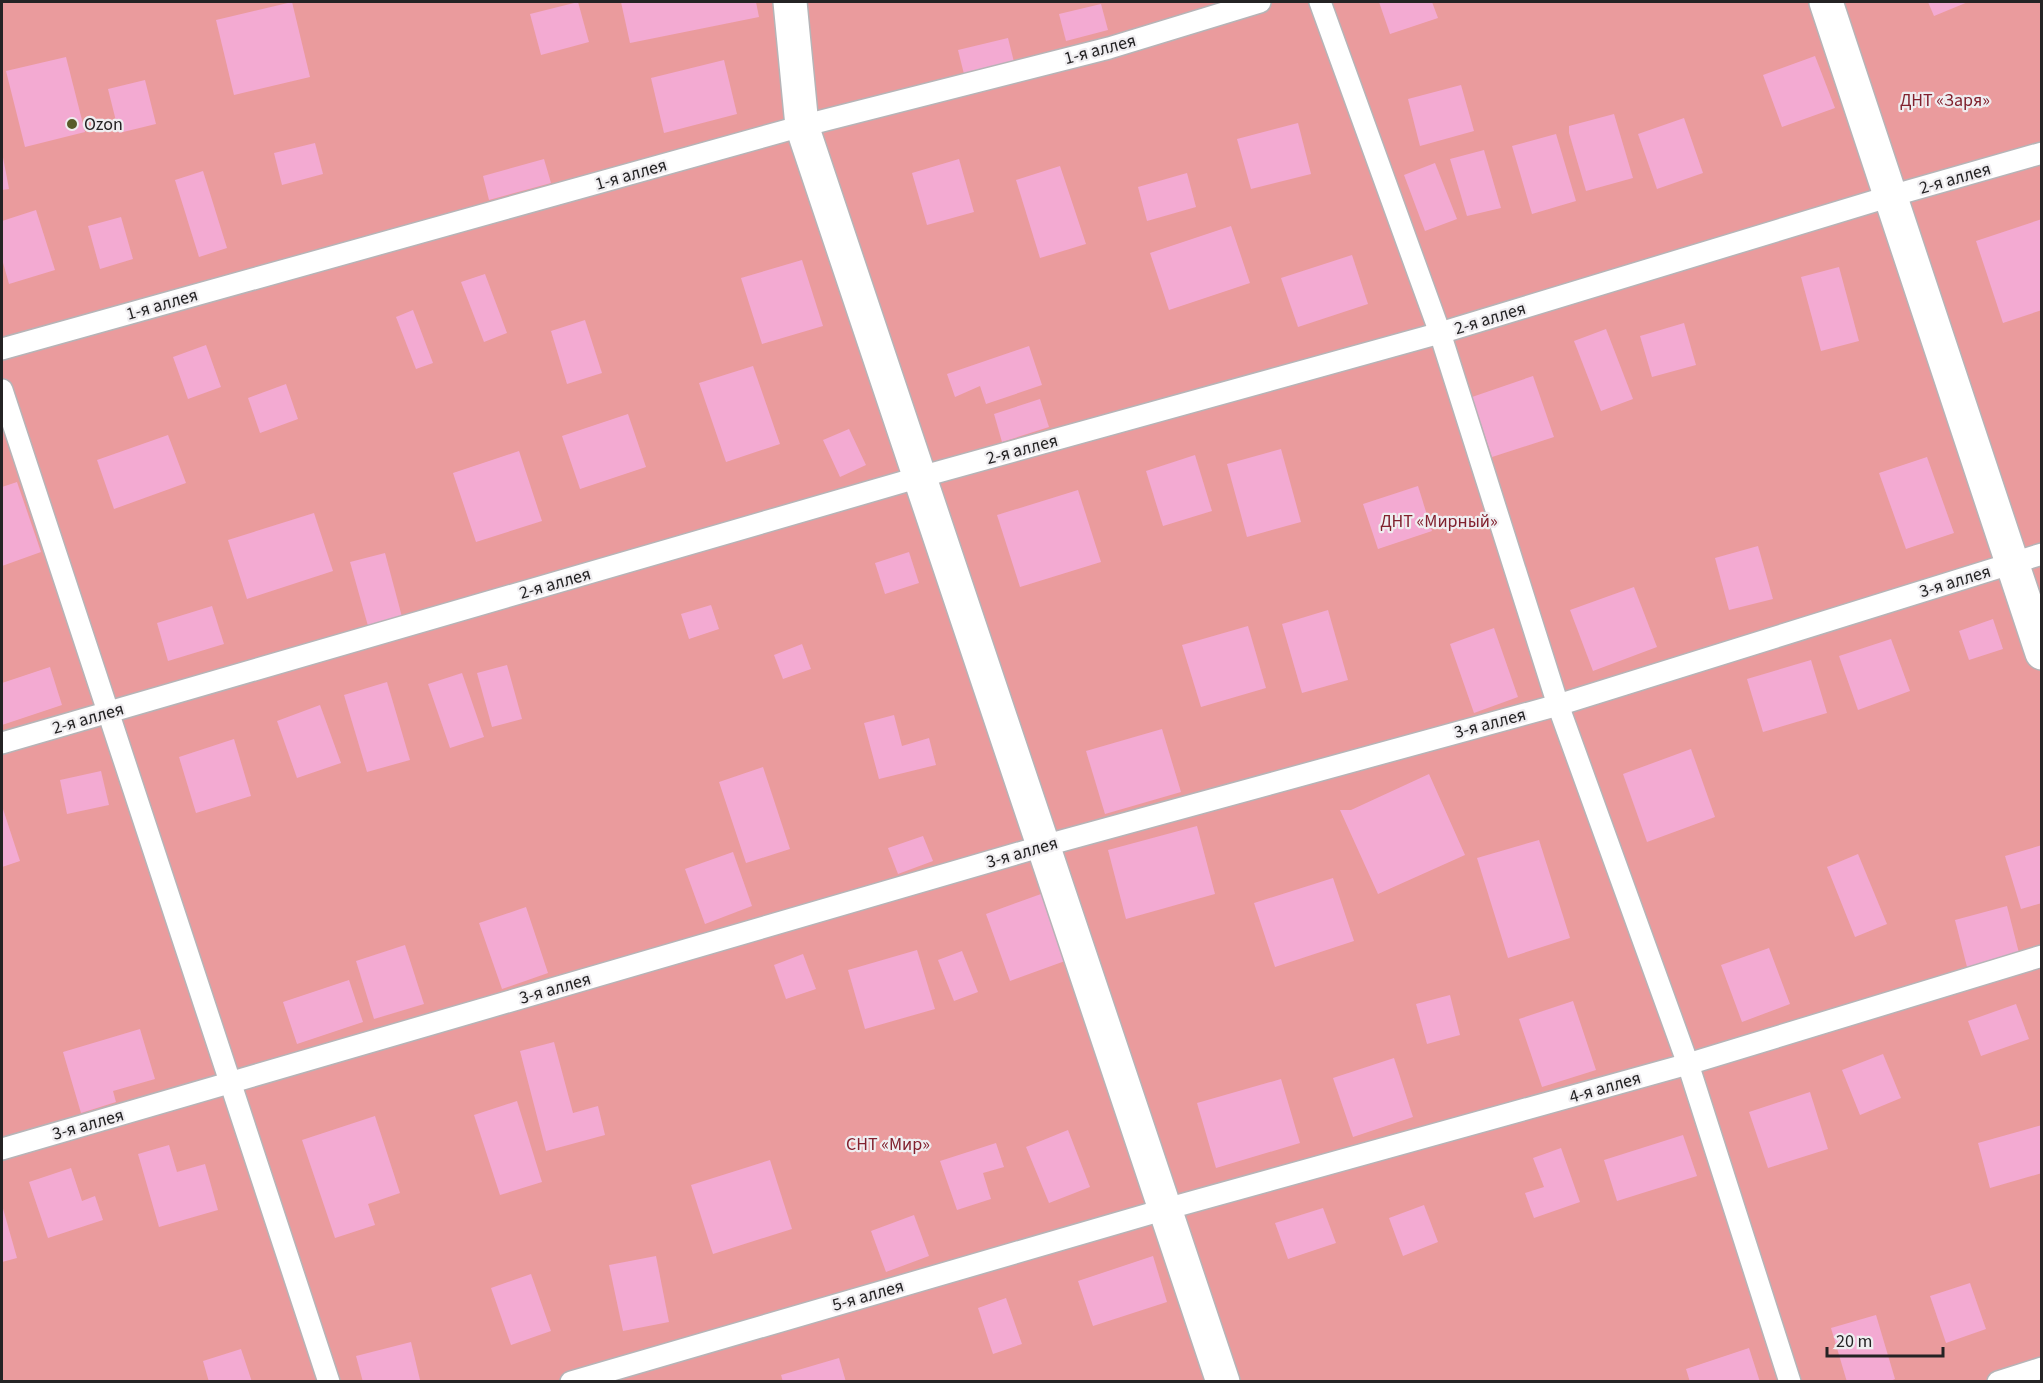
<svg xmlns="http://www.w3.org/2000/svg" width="2043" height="1383" font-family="'Source Sans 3',sans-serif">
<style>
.green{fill:#ea9b9d}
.building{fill:#f3aad2}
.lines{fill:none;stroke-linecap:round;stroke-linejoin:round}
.lane-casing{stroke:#b6b4b7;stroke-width:24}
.street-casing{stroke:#b6b4b7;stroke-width:36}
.lane{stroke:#fff;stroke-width:21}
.street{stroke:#fff;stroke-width:33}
.poi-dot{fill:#585c2a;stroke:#efedf0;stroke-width:2}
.labels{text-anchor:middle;stroke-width:4.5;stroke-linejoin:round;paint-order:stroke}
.street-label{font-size:18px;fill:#242324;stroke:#efedf0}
.park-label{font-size:18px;fill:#81212e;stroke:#efedf0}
.poi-label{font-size:18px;fill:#242324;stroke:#efedf0;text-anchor:start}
</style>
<rect width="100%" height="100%" fill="#e2dfe3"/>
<!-- green -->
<path class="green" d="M 2,2 L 2041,2 L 2041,1381 L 2,1382 Z"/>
<!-- building -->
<g class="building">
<path d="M 292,2 L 310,77 L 234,95 L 216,20 Z"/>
<path d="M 578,2 L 589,42 L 541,55 L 530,14 Z"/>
<path d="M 621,2 L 756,2 L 759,17 L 630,43 Z"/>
<path d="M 1379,2 L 1432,2 L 1438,18 L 1390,34 Z"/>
<path d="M 1928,2 L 1968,2 L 1934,16 Z"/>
<path d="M 1101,4 L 1108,30 L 1066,41 L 1059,14 Z"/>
<path d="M 1008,38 L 1014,62 L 964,74 L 958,50 Z"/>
<path d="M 1815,56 L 1835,108 L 1782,127 L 1763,75 Z"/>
<path d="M 66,57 L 85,132 L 25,147 L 6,71 Z"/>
<path d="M 724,60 L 737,114 L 664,133 L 651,78 Z"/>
<path d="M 145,80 L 156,124 L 119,133 L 108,89 Z"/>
<path d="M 1461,85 L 1474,131 L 1420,146 L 1408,99 Z"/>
<path d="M 1614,114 L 1633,178 L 1586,191 L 1569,133 L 1569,126 Z"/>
<path d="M 1684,118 L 1703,173 L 1657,189 L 1638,134 Z"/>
<path d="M 1298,123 L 1311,174 L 1251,189 L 1237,139 Z"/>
<path d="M 1556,134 L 1576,201 L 1532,214 L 1512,146 Z"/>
<path d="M 315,143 L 323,174 L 282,185 L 274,153 Z"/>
<path d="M 1484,150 L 1501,208 L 1467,216 L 1450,159 Z"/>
<path d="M 2,152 L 9,189 L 2,190 Z"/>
<path d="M 544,159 L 551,183 L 489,200 L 483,176 Z"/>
<path d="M 959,159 L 974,212 L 927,225 L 912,173 Z"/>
<path d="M 1435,163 L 1457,219 L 1425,231 L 1404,175 Z"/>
<path d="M 1060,166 L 1086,244 L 1040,258 L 1016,180 Z"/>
<path d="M 203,171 L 227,248 L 199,257 L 175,180 Z"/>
<path d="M 1187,173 L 1196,207 L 1147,221 L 1138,187 Z"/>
<path d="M 36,210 L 55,270 L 9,284 L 2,259 L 2,221 Z"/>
<path d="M 121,217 L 133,259 L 100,269 L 88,226 Z"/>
<path d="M 2042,219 L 2042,310 L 2003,323 L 1976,241 Z"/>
<path d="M 1231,226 L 1250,283 L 1169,310 L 1150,253 Z"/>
<path d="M 1352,255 L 1368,304 L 1298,327 L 1281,278 Z"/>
<path d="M 802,260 L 823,326 L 762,344 L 741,278 Z"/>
<path d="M 1839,267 L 1859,341 L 1821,351 L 1801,277 Z"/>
<path d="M 485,274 L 507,333 L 484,342 L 461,282 Z"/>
<path d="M 413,310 L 433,363 L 416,369 L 396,317 Z"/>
<path d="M 585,320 L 602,373 L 567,384 L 551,331 Z"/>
<path d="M 1684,323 L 1696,365 L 1652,377 L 1640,336 Z"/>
<path d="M 1606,329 L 1633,399 L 1601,411 L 1574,341 Z"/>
<path d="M 206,345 L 221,387 L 188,399 L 173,357 Z"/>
<path d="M 1029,346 L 1042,385 L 986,404 L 980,386 L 955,397 L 947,374 Z"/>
<path d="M 753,366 L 780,444 L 726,462 L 699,383 Z"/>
<path d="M 1533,376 L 1554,437 L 1492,457 L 1472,397 Z"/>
<path d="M 286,384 L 298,419 L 260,433 L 248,398 Z"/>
<path d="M 1040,399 L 1049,427 L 1002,442 L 994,414 Z"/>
<path d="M 628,414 L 646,467 L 580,489 L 562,436 Z"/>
<path d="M 849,429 L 866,465 L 840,477 L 823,440 Z"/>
<path d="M 168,435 L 186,483 L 114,509 L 97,460 Z"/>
<path d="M 1281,449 L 1301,522 L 1247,537 L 1227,464 Z"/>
<path d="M 519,451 L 542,521 L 476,542 L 453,473 Z"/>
<path d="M 1195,455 L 1212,511 L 1163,526 L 1146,471 Z"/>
<path d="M 1927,457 L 1954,533 L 1906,549 L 1879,473 Z"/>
<path d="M 17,482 L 41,552 L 2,566 L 2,487 Z"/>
<path d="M 1418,486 L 1432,531 L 1378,549 L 1363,504 Z"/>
<path d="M 1078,490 L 1101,562 L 1020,587 L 997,515 Z"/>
<path d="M 314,513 L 333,571 L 247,599 L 228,540 Z"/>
<path d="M 1758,546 L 1773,599 L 1729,610 L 1715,558 Z"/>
<path d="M 909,552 L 919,583 L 885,594 L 875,563 Z"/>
<path d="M 385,553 L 402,617 L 368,626 L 350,562 Z"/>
<path d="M 1634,587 L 1657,647 L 1593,671 L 1570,610 Z"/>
<path d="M 711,605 L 719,629 L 689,639 L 681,614 Z"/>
<path d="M 212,606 L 224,644 L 168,661 L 157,623 Z"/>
<path d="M 1328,610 L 1348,680 L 1302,693 L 1282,624 Z"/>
<path d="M 1993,619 L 2003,649 L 1969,660 L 1959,631 Z"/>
<path d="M 1248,626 L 1266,688 L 1201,707 L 1182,645 Z"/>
<path d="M 1494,628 L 1518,697 L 1474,713 L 1450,644 Z"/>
<path d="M 1891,639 L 1910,691 L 1858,710 L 1839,656 Z"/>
<path d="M 802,644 L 811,669 L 783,679 L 774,655 Z"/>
<path d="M 1811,660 L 1827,713 L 1763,732 L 1747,679 Z"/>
<path d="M 507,665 L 522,719 L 492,727 L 477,673 Z"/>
<path d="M 50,667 L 62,705 L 2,725 L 2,683 Z"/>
<path d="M 462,673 L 484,737 L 450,748 L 428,684 Z"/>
<path d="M 387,682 L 410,760 L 367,772 L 344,695 Z"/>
<path d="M 320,705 L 341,763 L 297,778 L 277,721 Z"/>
<path d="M 894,715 L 902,746 L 929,738 L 936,765 L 879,779 L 864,723 Z"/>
<path d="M 1162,729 L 1181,792 L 1105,814 L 1086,751 Z"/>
<path d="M 234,739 L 251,796 L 196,813 L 179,757 Z"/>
<path d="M 1691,749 L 1715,817 L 1647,842 L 1623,774 Z"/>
<path d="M 763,767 L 790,849 L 746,863 L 719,782 Z"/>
<path d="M 101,771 L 109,805 L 67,814 L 60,780 Z"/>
<path d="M 1429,774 L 1465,855 L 1378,894 L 1340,810 L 1351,810 Z"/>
<path d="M 2,806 L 20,861 L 2,867 Z"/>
<path d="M 1197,826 L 1215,894 L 1126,919 L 1108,850 Z"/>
<path d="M 923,836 L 933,861 L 898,874 L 888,848 Z"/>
<path d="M 1539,840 L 1570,938 L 1508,958 L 1477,858 Z"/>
<path d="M 2042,845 L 2042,903 L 2021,909 L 2005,856 Z"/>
<path d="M 733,852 L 752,906 L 705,924 L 685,869 Z"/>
<path d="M 1858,854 L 1887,924 L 1855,937 L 1827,867 Z"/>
<path d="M 1333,878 L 1354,941 L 1275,967 L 1254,903 Z"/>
<path d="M 1041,894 L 1065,961 L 1010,981 L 986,914 Z"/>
<path d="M 2007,906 L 2019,953 L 1967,967 L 1955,920 Z"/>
<path d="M 526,907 L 548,973 L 502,989 L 479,923 Z"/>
<path d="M 405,945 L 424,1004 L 374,1019 L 356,961 Z"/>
<path d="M 1769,948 L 1790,1004 L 1742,1022 L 1721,965 Z"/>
<path d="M 917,950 L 935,1009 L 865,1029 L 848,970 Z"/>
<path d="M 962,951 L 978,992 L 954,1001 L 938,960 Z"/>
<path d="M 803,954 L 816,989 L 786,999 L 774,965 Z"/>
<path d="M 349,980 L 363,1022 L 297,1044 L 283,1002 Z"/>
<path d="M 1450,995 L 1460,1035 L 1427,1044 L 1416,1004 Z"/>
<path d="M 1573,1001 L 1596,1070 L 1542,1087 L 1519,1019 Z"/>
<path d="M 2016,1004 L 2029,1039 L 1981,1056 L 1968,1021 Z"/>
<path d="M 140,1029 L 155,1079 L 113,1091 L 116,1102 L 81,1113 L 63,1052 Z"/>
<path d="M 554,1042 L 573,1113 L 598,1106 L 605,1135 L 546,1151 L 520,1051 Z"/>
<path d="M 1883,1054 L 1901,1098 L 1860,1115 L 1842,1070 Z"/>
<path d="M 1394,1058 L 1413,1117 L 1353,1137 L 1333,1078 Z"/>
<path d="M 1281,1079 L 1300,1143 L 1216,1168 L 1197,1103 Z"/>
<path d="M 1810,1092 L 1828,1149 L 1768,1168 L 1749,1112 Z"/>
<path d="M 517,1101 L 542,1182 L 500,1195 L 474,1115 Z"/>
<path d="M 375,1116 L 400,1193 L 368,1204 L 375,1225 L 335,1238 L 302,1140 Z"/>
<path d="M 2042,1125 L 2042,1173 L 1990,1188 L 1978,1143 Z"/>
<path d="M 1068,1130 L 1090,1187 L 1049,1203 L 1026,1147 Z"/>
<path d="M 1683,1135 L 1697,1176 L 1617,1201 L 1604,1160 Z"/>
<path d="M 996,1143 L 1004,1167 L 983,1173 L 991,1199 L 957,1210 L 940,1161 Z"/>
<path d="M 169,1145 L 177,1172 L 205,1164 L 218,1210 L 159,1227 L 138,1154 Z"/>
<path d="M 1561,1148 L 1580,1202 L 1534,1218 L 1525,1193 L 1544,1187 L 1533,1158 Z"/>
<path d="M 770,1160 L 792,1229 L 713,1254 L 691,1185 Z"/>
<path d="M 71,1168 L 82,1201 L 95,1196 L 103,1220 L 48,1238 L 29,1182 Z"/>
<path d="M 2,1205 L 17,1258 L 2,1262 Z"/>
<path d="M 1424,1205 L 1438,1242 L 1403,1256 L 1389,1218 Z"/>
<path d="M 1323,1208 L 1336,1243 L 1288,1259 L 1275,1223 Z"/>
<path d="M 914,1215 L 929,1256 L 886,1272 L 871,1231 Z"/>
<path d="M 656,1256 L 669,1322 L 623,1331 L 609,1265 Z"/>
<path d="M 1153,1256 L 1167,1302 L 1093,1326 L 1078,1281 Z"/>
<path d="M 531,1274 L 551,1331 L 511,1345 L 491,1288 Z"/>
<path d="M 1970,1283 L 1986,1329 L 1946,1343 L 1930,1296 Z"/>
<path d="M 1006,1298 L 1022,1344 L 993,1354 L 978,1308 Z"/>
<path d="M 1876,1315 L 1895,1379 L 1888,1382 L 1847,1382 L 1831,1328 Z"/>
<path d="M 411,1342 L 420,1380 L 363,1382 L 356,1356 Z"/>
<path d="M 1749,1348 L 1760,1382 L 1690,1382 L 1686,1369 Z"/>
<path d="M 241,1349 L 252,1382 L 209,1382 L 203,1361 Z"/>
<path d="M 839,1358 L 846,1382 L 783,1382 L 781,1375 Z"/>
</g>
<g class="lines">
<!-- lane casing -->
<g class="lane-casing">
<g id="lane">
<path d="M 1320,2 L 1440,333 L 1558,705 L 1688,1064 L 1790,1382"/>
<path d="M 2,349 L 802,126 L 1109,48 L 1260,2"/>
<path d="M 2,390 L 329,1382"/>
<path d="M 2,743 L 920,477 L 1440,333 L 1891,196 L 2042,153"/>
<path d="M 2,1149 L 1043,846 L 1558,705 L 2042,554"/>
<path d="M 571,1382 L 1166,1209 L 1688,1064 L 2042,956"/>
<path d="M 1998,1382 L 2042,1368"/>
</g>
</g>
<!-- street casing -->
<g class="street-casing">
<g id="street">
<path d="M 790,2 L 802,126 L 1223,1382"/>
<path d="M 1826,2 L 2042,653"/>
</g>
</g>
<!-- lane -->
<use href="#lane" class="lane"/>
<!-- street -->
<use href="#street" class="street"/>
</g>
<!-- markers -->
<circle class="poi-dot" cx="72" cy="124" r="6"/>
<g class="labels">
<!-- street labels -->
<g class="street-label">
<text transform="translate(1100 49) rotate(-15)" y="6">1-я аллея</text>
<text transform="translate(631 174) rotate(-16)" y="6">1-я аллея</text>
<text transform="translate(1955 178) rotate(-16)" y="6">2-я аллея</text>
<text transform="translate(162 304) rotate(-16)" y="6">1-я аллея</text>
<text transform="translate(1490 318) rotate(-17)" y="6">2-я аллея</text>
<text transform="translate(1022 449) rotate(-15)" y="6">2-я аллея</text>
<text transform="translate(1955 581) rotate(-17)" y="6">3-я аллея</text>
<text transform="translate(555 583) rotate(-16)" y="6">2-я аллея</text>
<text transform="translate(88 718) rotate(-16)" y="6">2-я аллея</text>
<text transform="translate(1490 723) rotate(-15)" y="6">3-я аллея</text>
<text transform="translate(1022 852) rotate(-16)" y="6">3-я аллея</text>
<text transform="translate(555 988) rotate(-16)" y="6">3-я аллея</text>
<text transform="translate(1605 1087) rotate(-16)" y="6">4-я аллея</text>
<text transform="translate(88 1124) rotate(-16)" y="6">3-я аллея</text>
<text transform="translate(868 1295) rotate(-16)" y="6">5-я аллея</text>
</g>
<!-- park labels -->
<g class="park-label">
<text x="1945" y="106">ДНТ «Заря»</text>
<text x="1439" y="527">ДНТ «Мирный»</text>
<text x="888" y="1150">СНТ «Мир»</text>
</g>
<!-- poi labels -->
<g class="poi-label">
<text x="84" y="130">Ozon</text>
</g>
</g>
<!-- border -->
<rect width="2043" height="1383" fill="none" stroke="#242324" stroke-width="6"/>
<!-- scale -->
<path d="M1827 1347v9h116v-9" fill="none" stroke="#242324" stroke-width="3"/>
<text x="1836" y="1347" font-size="18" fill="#242324" stroke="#efedf0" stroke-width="4.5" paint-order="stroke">20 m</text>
</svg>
